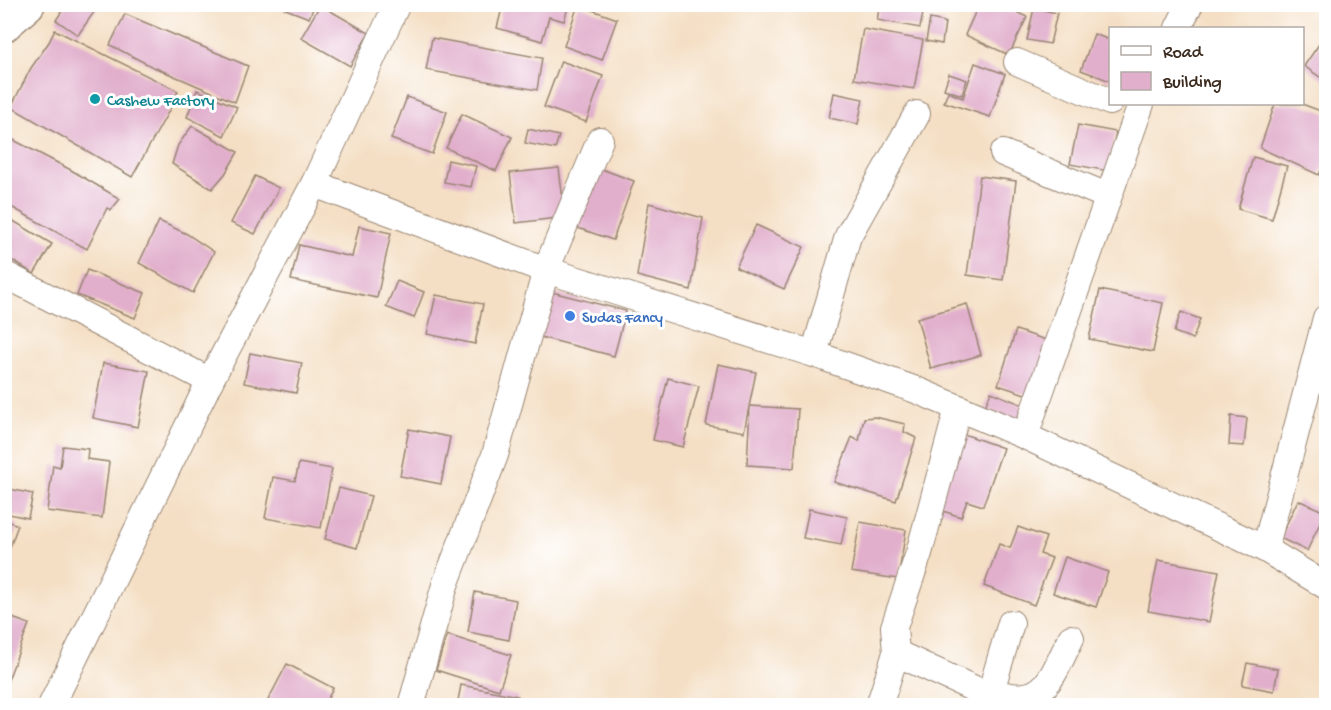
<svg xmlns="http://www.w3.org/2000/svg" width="1331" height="710" font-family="'Gochi Hand',sans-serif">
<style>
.building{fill:#e1afcc}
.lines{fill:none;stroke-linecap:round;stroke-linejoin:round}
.minor-casing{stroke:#988471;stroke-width:28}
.secondary-casing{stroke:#988471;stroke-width:36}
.minor{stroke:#fff;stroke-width:26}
.secondary{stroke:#fff;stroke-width:33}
.culture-dot{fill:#0f9aa8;stroke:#fff;stroke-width:2}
.shop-dot{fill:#3f7fe0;stroke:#fff;stroke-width:2}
.labels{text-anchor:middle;stroke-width:6;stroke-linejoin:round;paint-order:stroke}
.culture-label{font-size:16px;fill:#0d838f;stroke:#fff;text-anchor:start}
.shop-label{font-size:16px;fill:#366cbe;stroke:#fff;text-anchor:start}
</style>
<rect width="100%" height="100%" fill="#fff"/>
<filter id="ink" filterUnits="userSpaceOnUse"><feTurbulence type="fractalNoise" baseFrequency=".0167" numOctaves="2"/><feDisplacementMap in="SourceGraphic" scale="12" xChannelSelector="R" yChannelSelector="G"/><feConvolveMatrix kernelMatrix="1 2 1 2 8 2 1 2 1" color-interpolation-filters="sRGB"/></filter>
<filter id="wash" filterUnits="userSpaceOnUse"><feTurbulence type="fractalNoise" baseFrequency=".008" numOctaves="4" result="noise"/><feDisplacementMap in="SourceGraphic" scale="24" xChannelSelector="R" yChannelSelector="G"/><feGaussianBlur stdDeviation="1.35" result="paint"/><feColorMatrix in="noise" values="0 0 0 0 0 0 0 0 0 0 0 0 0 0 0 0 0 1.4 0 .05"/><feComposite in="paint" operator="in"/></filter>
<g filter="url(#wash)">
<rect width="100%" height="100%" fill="#f4dfc4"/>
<g id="blocks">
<!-- building -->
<g class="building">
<path d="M 67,4 L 92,4 L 97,8 L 78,35 L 56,20 Z"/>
<path d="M 285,4 L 315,4 L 309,18 L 283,8 Z"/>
<path d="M 455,4 L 486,4 L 484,11 Z"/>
<path d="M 503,4 L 569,4 L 564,21 L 549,17 L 542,41 L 497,28 Z"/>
<path d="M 880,4 L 925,4 L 920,28 L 877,20 Z"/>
<path d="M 979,4 L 999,4 L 1027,17 L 1009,55 L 965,35 Z"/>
<path d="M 320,5 L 369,33 L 350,66 L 301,38 Z"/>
<path d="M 578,5 L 617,19 L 602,60 L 564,46 Z"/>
<path d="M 1034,8 L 1057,13 L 1050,44 L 1027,40 Z"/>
<path d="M 125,14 L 248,66 L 235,102 L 151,66 L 110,45 Z"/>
<path d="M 930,19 L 945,22 L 942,44 L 926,41 Z"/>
<path d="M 863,29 L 923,40 L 914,89 L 854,79 Z"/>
<path d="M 55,30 L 178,91 L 171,107 L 132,177 L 11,107 L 31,68 L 49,42 Z"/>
<path d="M 1094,34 L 1110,40 L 1110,81 L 1081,70 Z"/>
<path d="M 1324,37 L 1326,39 L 1326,81 L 1304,66 Z"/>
<path d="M 432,38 L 542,58 L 537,90 L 426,70 Z"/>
<path d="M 561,61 L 603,76 L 586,122 L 544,107 Z"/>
<path d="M 975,63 L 1005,74 L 990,117 L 944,102 L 948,92 L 963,98 Z"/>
<path d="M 949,74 L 967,80 L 962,95 L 944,89 Z"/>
<path d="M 197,90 L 237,107 L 224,136 L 187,117 Z"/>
<path d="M 834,93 L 863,99 L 858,124 L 829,118 Z"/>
<path d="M 407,97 L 447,112 L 432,154 L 391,139 Z"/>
<path d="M 1275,104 L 1302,104 L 1326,113 L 1326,160 L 1319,175 L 1260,148 Z"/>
<path d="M 462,114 L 512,137 L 496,171 L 446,148 Z"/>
<path d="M 1078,125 L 1116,132 L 1108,171 L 1070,164 Z"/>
<path d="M 192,126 L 238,152 L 225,174 L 212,189 L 172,164 L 178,145 Z"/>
<path d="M 528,129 L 559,136 L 555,149 L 525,143 Z"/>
<path d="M 4,135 L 71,170 L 120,199 L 111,210 L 107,208 L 87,249 L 4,203 Z"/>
<path d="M 1253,157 L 1287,166 L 1272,219 L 1238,209 Z"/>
<path d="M 448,160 L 476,166 L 471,187 L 444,182 Z"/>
<path d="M 596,167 L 634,181 L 613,240 L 575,227 Z"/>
<path d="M 559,168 L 565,217 L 516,223 L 510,173 Z"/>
<path d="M 255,176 L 279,188 L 255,234 L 231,223 Z"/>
<path d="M 980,176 L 1016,181 L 1003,280 L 967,275 Z"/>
<path d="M 649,203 L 703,218 L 691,290 L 637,276 Z"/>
<path d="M 5,216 L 52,244 L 34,274 L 5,256 Z"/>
<path d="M 159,221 L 187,234 L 214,252 L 193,293 L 139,263 Z"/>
<path d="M 756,225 L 804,247 L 784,289 L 736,267 Z"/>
<path d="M 359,226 L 391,233 L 377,298 L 291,280 L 299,245 L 352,257 Z"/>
<path d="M 87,270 L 145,293 L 135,318 L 77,295 Z"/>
<path d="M 397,281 L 424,292 L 414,318 L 386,307 Z"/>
<path d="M 1100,290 L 1163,303 L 1153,352 L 1089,339 Z"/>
<path d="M 548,291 L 626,311 L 614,356 L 536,336 Z"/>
<path d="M 436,295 L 483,304 L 475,344 L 427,334 Z"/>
<path d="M 967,304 L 981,355 L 931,369 L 917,318 Z"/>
<path d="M 1181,312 L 1200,319 L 1193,339 L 1174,332 Z"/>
<path d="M 1016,330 L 1052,342 L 1034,397 L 998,385 Z"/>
<path d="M 250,353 L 302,363 L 296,393 L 244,383 Z"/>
<path d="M 103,363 L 149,371 L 138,427 L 93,418 Z"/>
<path d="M 718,364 L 756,372 L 744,432 L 706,425 Z"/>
<path d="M 668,378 L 699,386 L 683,447 L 653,440 Z"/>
<path d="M 991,392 L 1028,407 L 1022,423 L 984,409 Z"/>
<path d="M 750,406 L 798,409 L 794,468 L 747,465 Z"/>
<path d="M 1231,416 L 1247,418 L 1244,446 L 1229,445 Z"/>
<path d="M 875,417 L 905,424 L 904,432 L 916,438 L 896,501 L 834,482 L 852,437 L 859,441 L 864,418 Z"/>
<path d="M 409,429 L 450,437 L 441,484 L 400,476 Z"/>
<path d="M 961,433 L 1003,448 L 983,506 L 967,501 L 961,517 L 934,508 Z"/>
<path d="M 63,446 L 88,449 L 87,459 L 109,462 L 102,518 L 47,511 L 53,465 L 60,467 Z"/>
<path d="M 299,463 L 332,469 L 321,528 L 265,518 L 273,477 L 295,481 Z"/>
<path d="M 5,488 L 33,494 L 28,518 L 4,513 Z"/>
<path d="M 339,488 L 371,496 L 357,548 L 325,539 Z"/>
<path d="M 1298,500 L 1325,512 L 1307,551 L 1280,538 Z"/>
<path d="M 809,509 L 847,517 L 841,545 L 803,538 Z"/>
<path d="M 4,520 L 18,525 L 5,561 L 4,561 Z"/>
<path d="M 860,522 L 906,530 L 898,579 L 851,572 Z"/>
<path d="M 1018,527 L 1046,537 L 1040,554 L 1052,558 L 1034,605 L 984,586 L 999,544 L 1010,548 Z"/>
<path d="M 1065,557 L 1108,572 L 1096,607 L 1053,593 Z"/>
<path d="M 1158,560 L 1219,571 L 1209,622 L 1148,611 Z"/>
<path d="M 475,592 L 516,600 L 509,640 L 468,632 Z"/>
<path d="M 4,615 L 29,624 L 5,688 L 4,688 Z"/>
<path d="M 447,635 L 511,655 L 499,690 L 436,670 Z"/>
<path d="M 1247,663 L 1278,669 L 1274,691 L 1242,685 Z"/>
<path d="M 287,664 L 333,688 L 324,706 L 265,706 Z"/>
<path d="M 461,685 L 518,696 L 516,706 L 457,706 Z"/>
</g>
</g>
</g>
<g filter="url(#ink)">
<use href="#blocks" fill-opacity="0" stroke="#988471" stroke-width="1.5"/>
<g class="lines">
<!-- minor casing -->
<g class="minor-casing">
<g id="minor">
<path d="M 1178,28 L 1190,4"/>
<path d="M 1017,62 L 1110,102"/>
<path d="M 1003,153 L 1107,196"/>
<path d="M 314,184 L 546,270 L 814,354 L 916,390 L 1025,436 L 1265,549 L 1326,586"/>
<path d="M 4,274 L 210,381"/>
<path d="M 814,354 L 848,236 L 917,114"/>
<path d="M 1025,436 L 1141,104"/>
<path d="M 1265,549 L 1326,318"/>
<path d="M 896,653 L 981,692 L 991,691 L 1011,623"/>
<path d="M 991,691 C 1045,710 1051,678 1071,638"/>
<path d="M 51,706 L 210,381 L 314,184 L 397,4"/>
<path d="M 411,706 L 445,585 L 495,455 L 546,270 L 600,140"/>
<path d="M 879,706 L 896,653 L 894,627 L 919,553 L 958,408"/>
</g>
</g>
<!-- secondary casing -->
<g class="secondary-casing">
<path id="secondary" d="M 4,25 L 28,4"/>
</g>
<!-- minor -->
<use href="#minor" class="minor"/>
<!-- secondary -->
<use href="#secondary" class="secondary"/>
</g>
</g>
<!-- markers -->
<circle class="culture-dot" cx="95" cy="99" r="6"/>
<circle class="shop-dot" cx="570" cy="316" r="6"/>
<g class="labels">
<!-- culture labels -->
<g class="culture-label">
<text x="107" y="105">Cashew Factory</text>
</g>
<!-- shop labels -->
<g class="shop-label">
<text x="582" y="322">Sudas Fancy</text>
</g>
</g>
<!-- margin -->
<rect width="1331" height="710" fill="none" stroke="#fff" stroke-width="24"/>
<!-- legend -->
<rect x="1109" y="27" width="195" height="78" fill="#ffffff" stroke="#b1aaa5" stroke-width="1.5"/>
<rect x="1121" y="46" width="30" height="9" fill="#ffffff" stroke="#b1aaa5" stroke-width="1.5"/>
<text x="1163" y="57" font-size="18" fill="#3b2a1e">Road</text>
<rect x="1121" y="72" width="30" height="18" fill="#e1afcc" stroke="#b1aaa5" stroke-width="1.5"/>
<text x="1163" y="87" font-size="18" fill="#3b2a1e">Building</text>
</svg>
